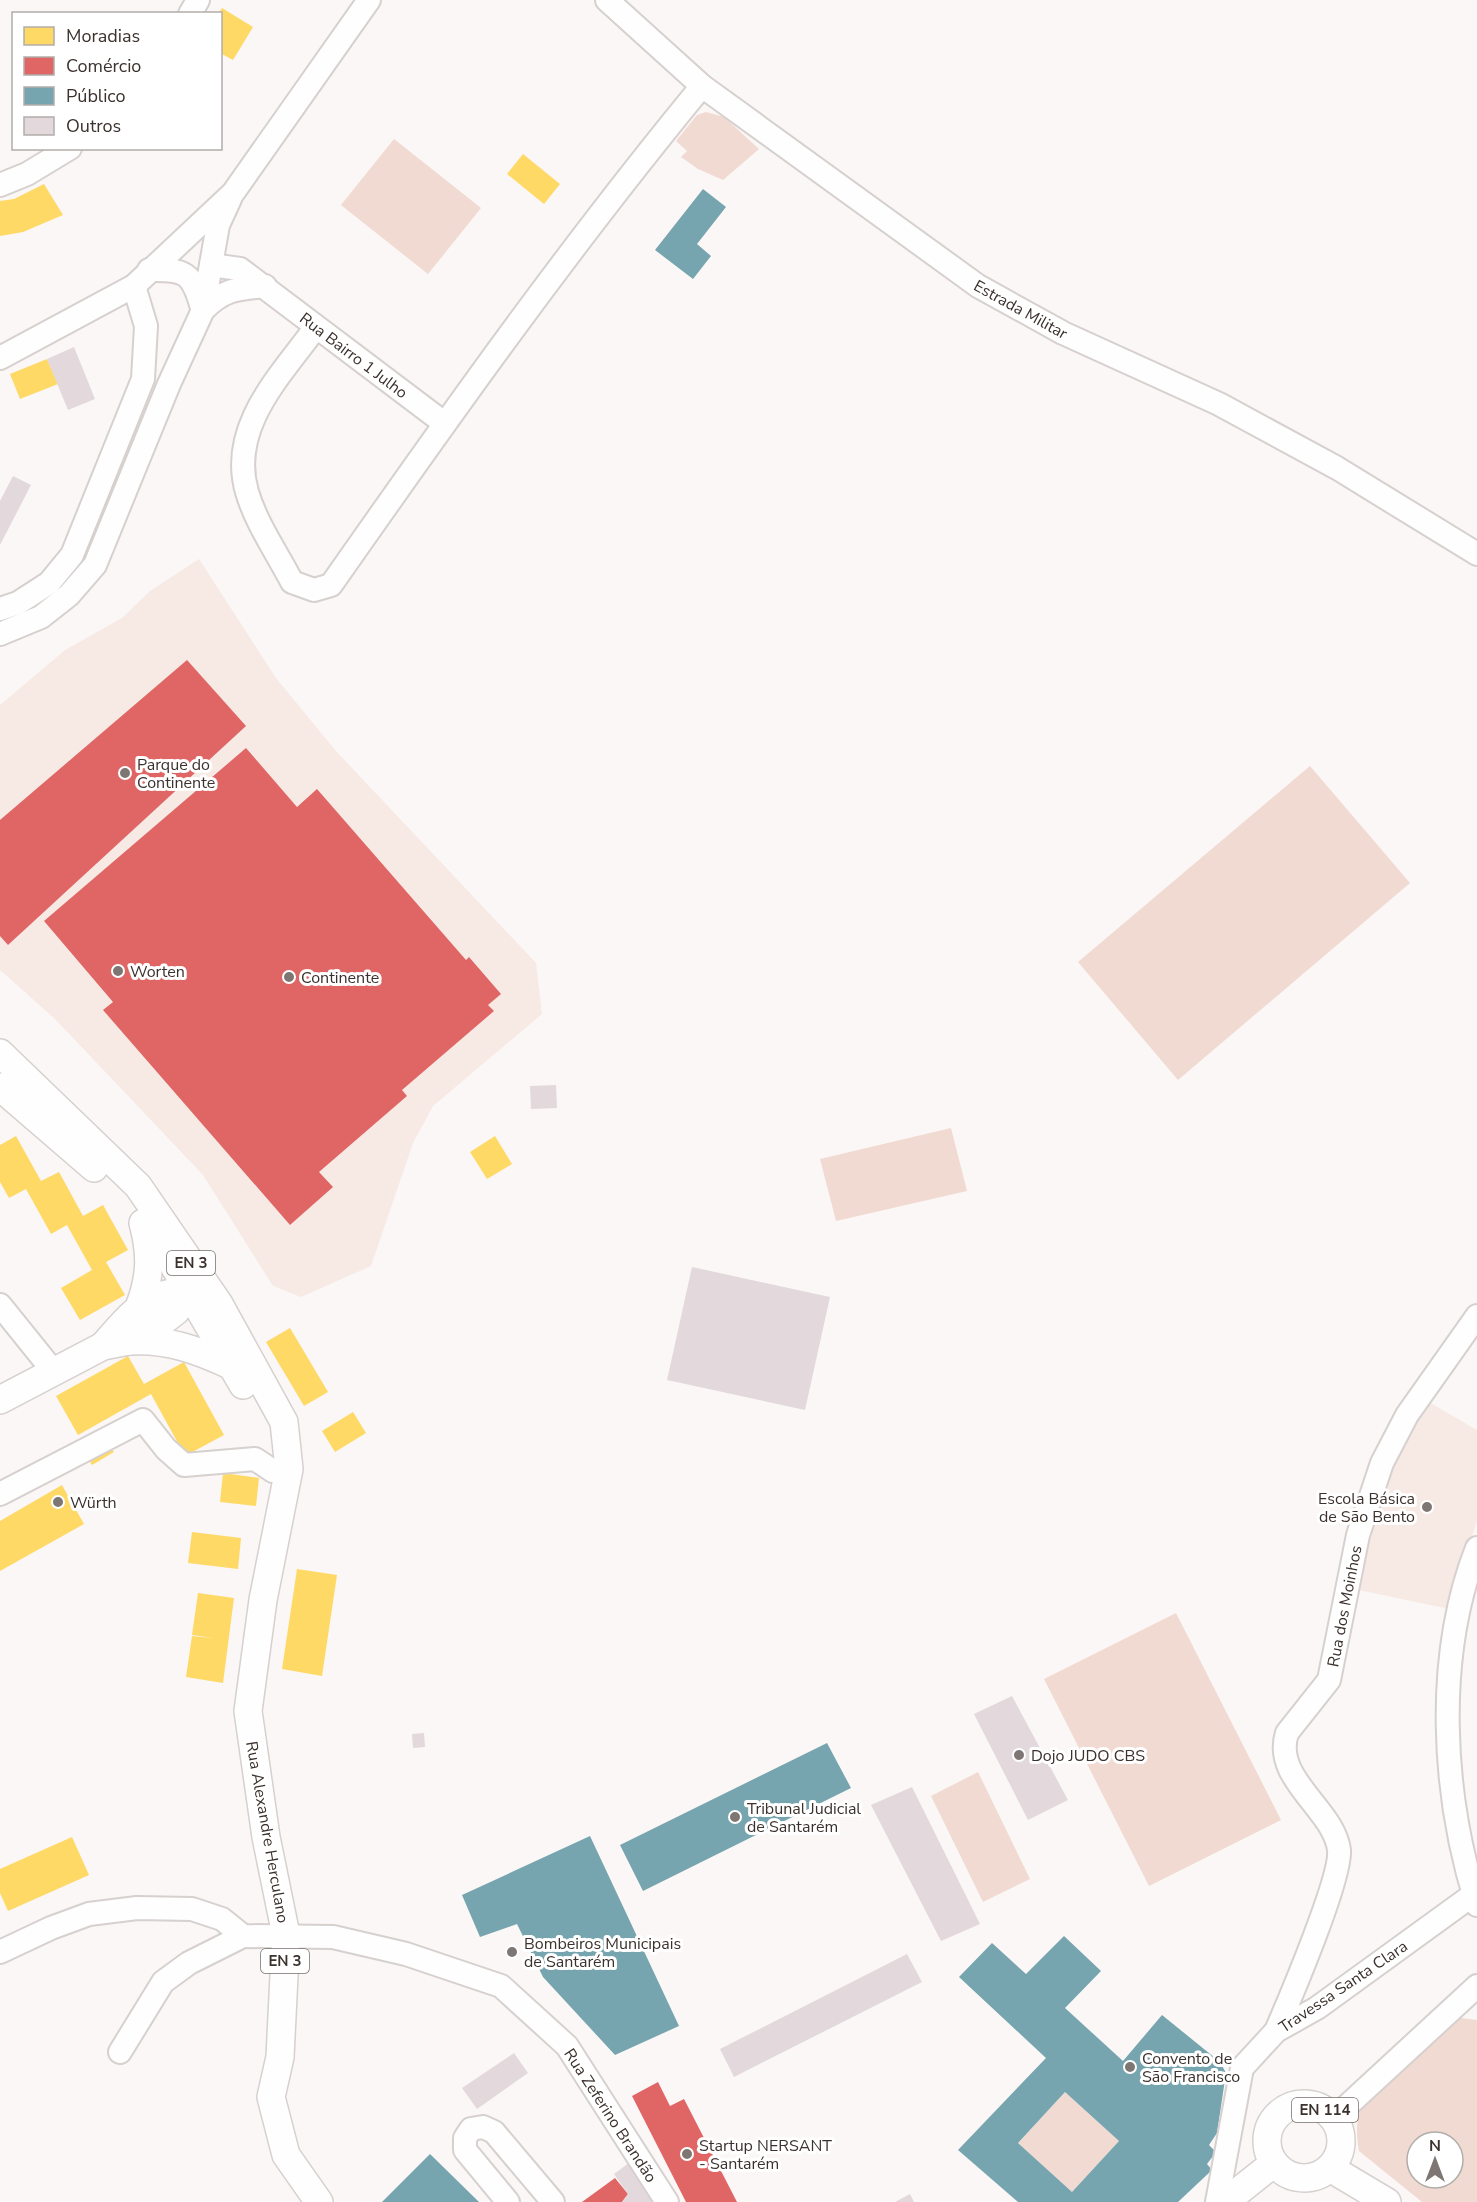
<svg xmlns="http://www.w3.org/2000/svg" width="1477" height="2202" font-family="'Nunito Sans',sans-serif">
<style>
.built{fill:#f7eae5}
.green{fill:#f1dad1;fill-rule:evenodd}
.homes{fill:#ffd966}
.shops{fill:#e06666}
.public{fill:#76a5af;fill-rule:evenodd}
.building{fill:#e3d9dd}
.lines{fill:none;stroke-linecap:round;stroke-linejoin:round}
.minor-casing{stroke:#d6d0ce;stroke-width:26}
.major-casing{stroke:#d6d0ce;stroke-width:30}
.minor{stroke:#fefefe;stroke-width:22}
.major{stroke:#fefefe;stroke-width:27}
.poi-dot{fill:#7e7673;stroke:#fff;stroke-width:2}
.labels{text-anchor:middle;stroke-width:6;stroke-linejoin:round;paint-order:stroke}
.shield{fill:#fff;stroke:#766f6c;stroke-width:1.5}
.shield-label{font-size:15px;font-weight:bold;fill:#3b312d}
.street-label{font-size:16px;fill:#3b312d;stroke:#fff}
.poi-label{font-size:16px;fill:#3b312d;stroke:#fff;text-anchor:start}
</style>
<rect width="100%" height="100%" fill="#faf7f6"/>
<!-- built -->
<g class="built">
<path d="M 199,559 L 276,678 L 336,751 L 536,963 L 542,1014 L 433,1106 L 413,1143 L 371,1266 L 301,1297 L 273,1286 L 203,1175 L 55,1019 L 0,970 L 0,705 L 65,650 L 122,618 L 150,591 Z"/>
<path d="M 1427,1401 L 1477,1430 L 1477,1520 L 1449,1609 L 1354,1589 L 1382,1494 L 1403,1445 Z"/>
</g>
<!-- green -->
<g class="green">
<path d="M 706,112 L 724,117 L 759,149 L 723,180 L 698,169 L 681,157 L 687,151 L 676,141 L 697,115 Z"/>
<path d="M 394,139 L 481,208 L 428,274 L 341,205 Z"/>
<path d="M 1310,766 L 1410,883 L 1178,1080 L 1078,962 Z"/>
<path d="M 951,1128 L 967,1191 L 836,1221 L 820,1159 Z"/>
<path d="M 1176,1613 L 1281,1820 L 1149,1886 L 1044,1679 Z"/>
<path d="M 978,1772 L 1030,1879 L 983,1902 L 931,1796 Z"/>
<path d="M 1461,2018 L 1477,2020 L 1477,2202 L 1422,2202 L 1359,2151 C 1356,2134 1356,2123 1361,2106 ZM 1417,2142 L 1453,2142 L 1453,2178 L 1417,2178 Z"/>
<path d="M 1065,2092 L 1119,2141 L 1072,2192 L 1018,2143 Z"/>
</g>
<!-- homes -->
<g class="homes">
<path d="M 222,8 L 253,27 L 233,60 L 220,53 L 220,14 L 218,14 Z"/>
<path d="M 523,154 L 560,184 L 544,204 L 507,174 Z"/>
<path d="M 44,184 L 63,215 L 23,232 L 0,236 L 0,201 L 14,199 Z"/>
<path d="M 47,359 L 58,384 L 20,399 L 10,374 Z"/>
<path d="M 16,1136 L 41,1181 L 59,1172 L 83,1216 L 103,1205 L 128,1250 L 106,1262 L 125,1295 L 80,1320 L 61,1288 L 92,1270 L 67,1225 L 51,1234 L 26,1189 L 9,1198 L 0,1182 L 0,1145 Z"/>
<path d="M 495,1136 L 512,1164 L 487,1179 L 470,1152 Z"/>
<path d="M 290,1328 L 328,1392 L 304,1406 L 266,1342 Z"/>
<path d="M 128,1356 L 144,1384 L 184,1362 L 224,1435 L 185,1456 L 151,1394 L 78,1435 L 56,1396 Z"/>
<path d="M 353,1412 L 366,1433 L 335,1452 L 322,1431 Z"/>
<path d="M 106,1441 L 114,1452 L 92,1465 L 85,1454 Z"/>
<path d="M 223,1473 L 259,1478 L 256,1506 L 220,1502 Z"/>
<path d="M 62,1485 L 84,1524 L 0,1571 L 0,1521 Z"/>
<path d="M 192,1532 L 241,1538 L 238,1569 L 188,1563 Z"/>
<path d="M 297,1569 L 337,1575 L 322,1676 L 282,1669 Z"/>
<path d="M 198,1593 L 234,1598 L 223,1683 L 186,1677 L 192,1636 L 214,1638 L 192,1635 Z"/>
<path d="M 72,1837 L 89,1875 L 8,1911 L 0,1893 L 0,1869 Z"/>
</g>
<!-- shops -->
<g class="shops">
<path d="M 187,660 L 246,726 L 8,945 L 0,936 L 0,820 Z"/>
<path d="M 246,748 L 297,807 L 317,789 L 466,960 L 469,957 L 501,994 L 488,1005 L 494,1011 L 402,1090 L 407,1096 L 319,1172 L 333,1187 L 290,1225 L 103,1010 L 113,1002 L 44,921 Z"/>
<path d="M 658,2082 L 670,2106 L 684,2099 L 737,2202 L 686,2202 L 632,2096 Z"/>
<path d="M 615,2178 L 628,2194 L 622,2202 L 582,2202 Z"/>
</g>
<!-- public -->
<g class="public">
<path d="M 703,189 L 726,207 L 697,244 L 711,256 L 693,279 L 655,250 Z"/>
<path d="M 827,1743 L 851,1788 L 643,1891 L 620,1845 Z"/>
<path d="M 590,1836 L 679,2026 L 615,2055 L 543,1977 L 517,1924 L 480,1937 L 462,1895 Z"/>
<path d="M 1064,1936 L 1101,1971 L 1065,2008 L 1123,2061 L 1162,2015 L 1220,2062 L 1226,2073 L 1217,2133 L 1209,2145 L 1216,2152 L 1207,2164 L 1212,2170 L 1178,2202 L 1018,2202 L 958,2150 L 1046,2058 L 959,1977 L 992,1943 L 1026,1974 ZM 1065,2092 L 1119,2141 L 1072,2192 L 1018,2143 Z"/>
<path d="M 430,2154 L 479,2202 L 382,2202 Z"/>
</g>
<!-- building -->
<g class="building">
<path d="M 74,347 L 95,399 L 68,410 L 47,359 Z"/>
<path d="M 13,476 L 31,485 L 0,545 L 0,501 Z"/>
<path d="M 556,1085 L 557,1108 L 531,1109 L 530,1086 Z"/>
<path d="M 692,1267 L 830,1297 L 805,1410 L 667,1380 Z"/>
<path d="M 1012,1696 L 1068,1800 L 1028,1820 L 974,1714 Z"/>
<path d="M 424,1733 L 425,1747 L 413,1748 L 412,1734 Z"/>
<path d="M 912,1787 L 980,1924 L 941,1941 L 871,1805 Z"/>
<path d="M 907,1954 L 922,1982 L 734,2077 L 720,2049 Z"/>
<path d="M 514,2053 L 528,2073 L 477,2109 L 462,2088 Z"/>
<path d="M 633,2160 L 661,2202 L 622,2202 L 628,2194 L 614,2174 Z"/>
<path d="M 910,2194 L 914,2202 L 895,2202 Z"/>
</g>
<g class="lines">
<!-- minor casing -->
<g class="minor-casing">
<g id="minor">
<path d="M 607,0 L 702,86 L 978,286 L 1063,333 L 1219,404 L 1337,468 L 1477,554"/>
<path d="M 190,14 L 198,0"/>
<path d="M 0,185 L 27,174 L 70,148"/>
<path d="M 211,265 L 240,269 L 444,423"/>
<path d="M 149,270 C 185,269 192,272 202,308"/>
<path d="M 203,310 C 224,289 236,289 265,286"/>
<path d="M 316,327 C 281,375 228,427 247,492 C 256,523 277,553 292,582 L 314,590 L 331,585 C 450,415 570,246 702,86"/>
<path d="M 0,358 L 134,286 L 233,193 L 369,0"/>
<path d="M 0,609 L 18,603 L 49,583 L 72,555 L 143,379 L 146,326 L 134,286"/>
<path d="M 0,634 L 41,617 L 69,595 L 95,565 L 169,384 L 203,310 L 218,225 L 230,199"/>
<path d="M 0,1305 L 54,1372"/>
<path d="M 0,1494 L 143,1420 L 166,1449 L 184,1465 L 255,1459 L 273,1471"/>
<path d="M 1477,1548 C 1434,1658 1442,1794 1477,1905"/>
<path d="M 0,1952 L 51,1928 L 89,1914 L 137,1908 L 192,1909 L 222,1919 L 243,1936 L 333,1937 L 406,1954 L 501,1986 L 567,2046 L 667,2202"/>
<path d="M 1276,2031 C 1289,2001 1342,1877 1339,1850 C 1334,1809 1272,1779 1287,1733 L 1329,1680 L 1358,1535 L 1382,1463 L 1407,1415 L 1477,1316"/>
<path d="M 120,2052 L 163,1982 L 189,1963 L 243,1936"/>
<path d="M 1334,2118 L 1477,1986"/>
<path d="M 508,2202 L 465,2150 L 465,2138 L 471,2129 L 483,2127 L 494,2132 L 553,2202"/>
<path d="M 1217,2202 L 1242,2068 L 1276,2031 L 1317,2008 L 1477,1892"/>
</g>
</g>
<!-- major casing -->
<g class="major-casing">
<g id="major">
<path d="M 0,1053 L 138,1186 L 219,1304 L 284,1422 L 289,1469 L 263,1600 L 248,1711 L 266,1837 L 286,1935 L 280,2057 L 271,2097 L 286,2155 L 319,2202"/>
<path d="M 0,1087 L 94,1168"/>
<path d="M 166,1252 L 243,1385"/>
<path d="M 140,1305 C 151,1275 151,1253 143,1223"/>
<path d="M 130,1341 C 168,1339 198,1350 232,1366"/>
<path d="M 103,1346 C 121,1326 136,1305 163,1295 C 176,1291 187,1292 199,1286"/>
<path d="M 0,1400 L 103,1346 L 129,1341 L 158,1325 L 176,1311 L 187,1292"/>
<circle cx="1304" cy="2141" r="37"/>
<path d="M 1330,2168 L 1387,2202"/>
<path d="M 1225,2202 L 1274,2163"/>
</g>
</g>
<!-- minor -->
<use href="#minor" class="minor"/>
<!-- major -->
<use href="#major" class="major"/>
</g>
<!-- markers -->
<g class="poi-dot">
<circle cx="125" cy="773" r="6"/>
<circle cx="118" cy="971" r="6"/>
<circle cx="289" cy="977" r="6"/>
<circle cx="58" cy="1502" r="6"/>
<circle cx="1427" cy="1507" r="6"/>
<circle cx="1019" cy="1755" r="6"/>
<circle cx="735" cy="1817" r="6"/>
<circle cx="512" cy="1952" r="6"/>
<circle cx="1130" cy="2067" r="6"/>
<circle cx="687" cy="2154" r="6"/>
</g>
<g class="labels">
<!-- shield labels -->
<g class="shield">
<rect x="167" y="1251" width="48" height="24" rx="4.5"/>
<rect x="261" y="1949" width="48" height="24" rx="4.5"/>
<rect x="1292" y="2098" width="66" height="24" rx="4.5"/>
</g>
<g class="shield-label">
<text x="191" y="1268">EN 3</text>
<text x="285" y="1966">EN 3</text>
<text x="1325" y="2115">EN 114</text>
</g>
<!-- street labels -->
<g class="street-label">
<text transform="translate(1021 309) rotate(29)" y="6">Estrada Militar</text>
<text transform="translate(354 355) rotate(37)" y="6">Rua Bairro 1 Julho</text>
<text transform="translate(1344 1606) rotate(-79)" y="6">Rua dos Moinhos</text>
<text transform="translate(268 1832) rotate(80)" y="6">Rua Alexandre Herculano</text>
<text transform="translate(1343 1986) rotate(-34)" y="6">Travessa Santa Clara</text>
<text transform="translate(611 2115) rotate(57)" y="6">Rua Zeferino Brandão</text>
</g>
<!-- poi labels -->
<g class="poi-label">
<text x="137" y="770">Parque do<tspan x="137" dy="18">Continente</tspan></text>
<text x="130" y="977">Worten</text>
<text x="301" y="983">Continente</text>
<text x="1415" y="1504" text-anchor="end">Escola Básica<tspan x="1415" dy="18">de São Bento</tspan></text>
<text x="70" y="1508">Würth</text>
<text x="1031" y="1761">Dojo JUDO CBS</text>
<text x="747" y="1814">Tribunal Judicial<tspan x="747" dy="18">de Santarém</tspan></text>
<text x="524" y="1949">Bombeiros Municipais<tspan x="524" dy="18">de Santarém</tspan></text>
<text x="1142" y="2064">Convento de<tspan x="1142" dy="18">São Francisco</tspan></text>
<text x="699" y="2151">Startup NERSANT<tspan x="699" dy="18">- Santarém</tspan></text>
</g>
</g>
<!-- legend -->
<rect x="12" y="12" width="210" height="138" fill="#ffffff" stroke="#b1adab" stroke-width="1.5"/>
<rect x="24" y="27" width="30" height="18" fill="#ffd966" stroke="#b1adab" stroke-width="1.5"/>
<text x="66" y="42" font-size="18" fill="#3b312d">Moradias</text>
<rect x="24" y="57" width="30" height="18" fill="#e06666" stroke="#b1adab" stroke-width="1.5"/>
<text x="66" y="72" font-size="18" fill="#3b312d">Comércio</text>
<rect x="24" y="87" width="30" height="18" fill="#76a5af" stroke="#b1adab" stroke-width="1.5"/>
<text x="66" y="102" font-size="18" fill="#3b312d">Público</text>
<rect x="24" y="117" width="30" height="18" fill="#e3d9dd" stroke="#b1adab" stroke-width="1.5"/>
<text x="66" y="132" font-size="18" fill="#3b312d">Outros</text>
<!-- north arrow -->
<g transform="translate(1435 2160)"><circle r="28" fill="#ffffff" stroke="#b1adab" stroke-width="1.5"/>
<path d="M0-4.5L10 22L0 15L-10 22Z" fill="#7e7673"/>
<text y="-9" font-size="16" font-weight="bold" text-anchor="middle" fill="#3b312d">N</text>
</g>
</svg>
